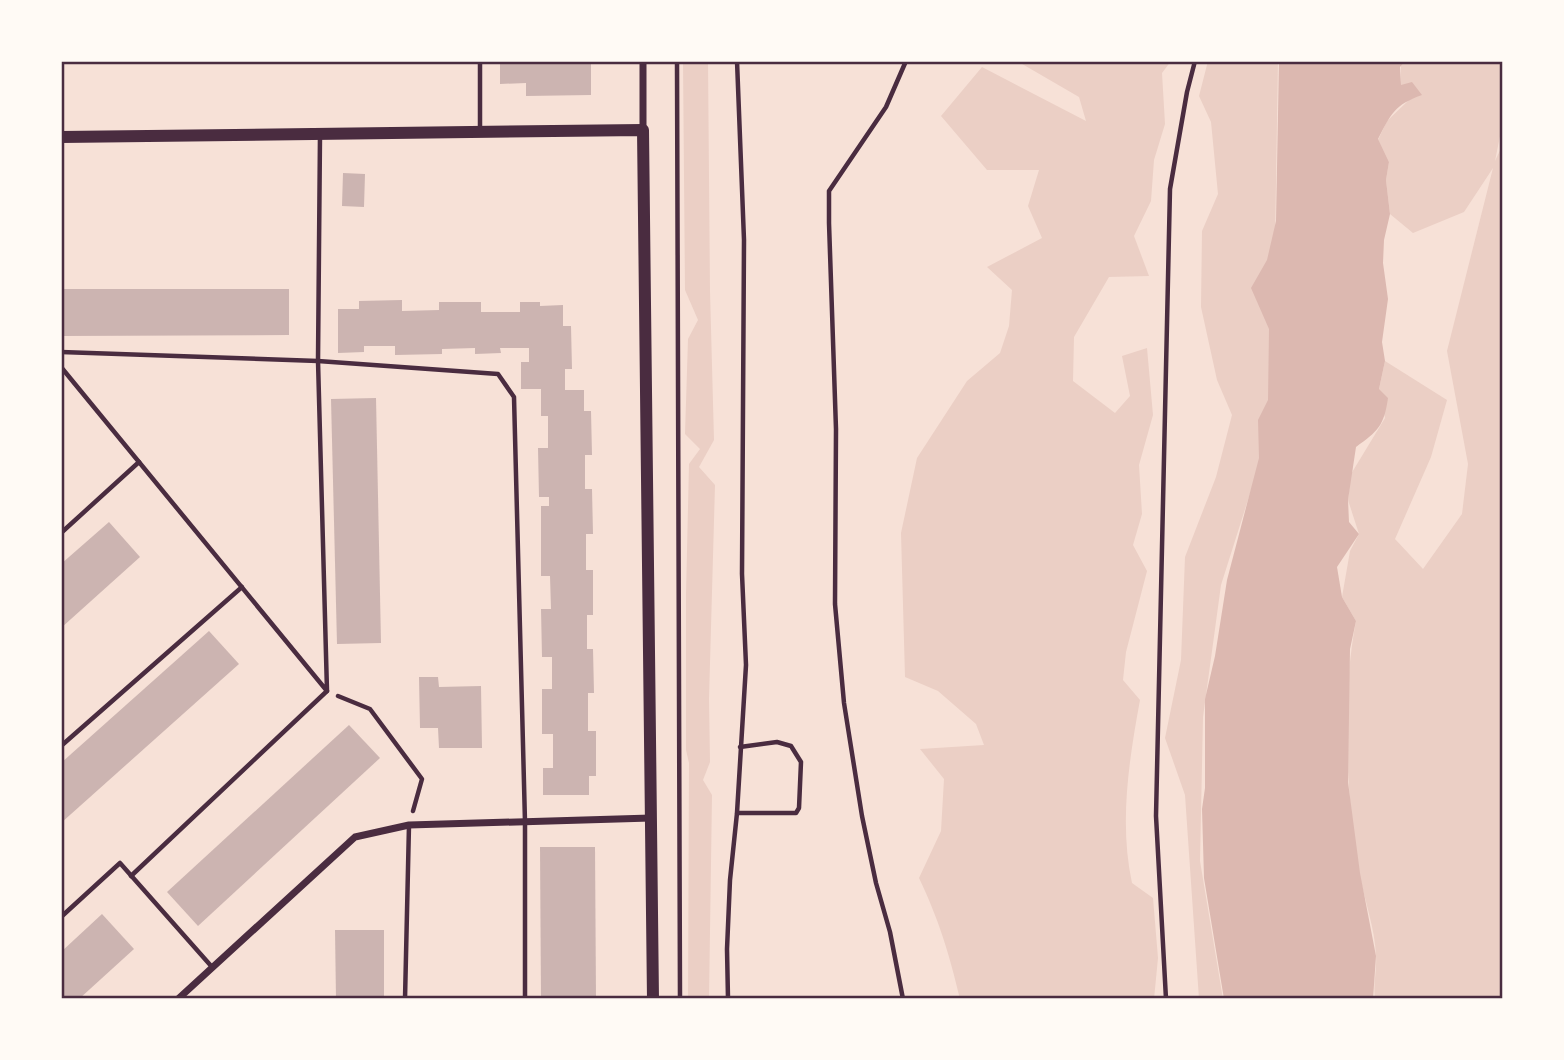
<svg xmlns="http://www.w3.org/2000/svg" width="1564" height="1060" font-family="Lato,sans-serif">
<style>
.green{fill:#ebcfc5}
.water{fill:#dcb8b0}
.building{fill:#ccb4b1}
.lines{fill:none;stroke-linecap:round;stroke-linejoin:round}
.path{stroke:#4a2c40;stroke-width:4.5}
.service{stroke:#4a2c40;stroke-width:4.5}
.minor{stroke:#4a2c40;stroke-width:7}
.tertiary{stroke:#4a2c40;stroke-width:12}
.neatline{fill:none;stroke:#4a2c40;stroke-width:2.5}
</style>
<rect width="100%" height="100%" fill="#f7e1d7"/>
<!-- green -->
<g class="green">
<path d="M 683,61 L 708,61 L 710,291 L 714,440 L 699,467 L 715,485 L 709,699 L 710,762 L 703,780 L 712,795 L 709,999 L 688,999 L 689,763 L 686,750 L 686,594 L 689,464 L 700,449 L 685,434 L 688,339 L 698,320 L 685,290 Z"/>
<path d="M 1017,61 L 1171,61 L 1162,73 L 1165,124 L 1154,160 L 1151,201 L 1134,236 L 1149,276 L 1109,277 L 1074,337 L 1073,381 L 1115,413 L 1130,396 L 1122,356 L 1147,348 L 1153,415 L 1139,465 L 1142,514 L 1133,545 L 1147,571 L 1126,652 L 1123,680 L 1140,700 C 1129,760 1119,823 1132,883 L 1153,898 L 1158,958 L 1154,999 L 960,999 C 949,953 939,920 919,878 L 941,831 L 944,779 L 920,749 L 984,745 L 976,724 L 938,691 L 905,677 L 901,533 L 917,458 L 967,381 L 1000,353 L 1009,326 L 1012,290 L 987,267 L 1042,238 L 1028,206 L 1039,170 L 987,170 L 941,116 L 982,67 L 1086,121 L 1079,97 Z"/>
<path d="M 1208,61 L 1278,61 L 1272,424 L 1221,585 L 1203,717 L 1200,861 L 1223,999 L 1199,999 L 1185,795 L 1165,738 L 1181,660 L 1185,557 L 1216,477 L 1232,415 L 1217,380 L 1201,307 L 1202,231 L 1218,194 L 1211,122 L 1199,96 Z"/>
<path d="M 1401,61 L 1503,61 L 1503,121 L 1495,161 L 1503,144 L 1503,762 L 1500,771 L 1503,784 L 1503,999 L 1375,999 C 1373,982 1377,972 1376,956 C 1375,928 1364,899 1359,872 C 1346,794 1341,698 1356,621 L 1342,597 L 1350,551 L 1359,534 L 1348,500 L 1351,474 L 1385,418 L 1379,389 L 1385,361 L 1447,400 L 1431,457 L 1395,539 L 1423,569 L 1462,514 L 1468,464 L 1447,351 L 1493,168 L 1464,212 L 1413,233 L 1390,214 L 1386,180 L 1389,162 L 1378,140 L 1387,121 L 1409,100 L 1401,85 Z"/>
</g>
<!-- water -->
<path class="water" d="M 1279,61 L 1405,61 L 1400,67 L 1401,85 L 1412,82 L 1422,95 C 1394,105 1391,114 1378,139 L 1389,162 L 1386,180 L 1390,214 L 1384,240 L 1383,263 L 1388,299 L 1382,342 L 1385,361 L 1379,389 L 1388,398 C 1384,426 1378,431 1356,447 L 1348,500 L 1349,522 L 1359,534 L 1337,567 L 1342,597 L 1356,621 L 1350,649 L 1348,782 L 1360,873 L 1376,956 L 1373,999 L 1224,999 L 1204,878 L 1202,809 L 1205,788 L 1205,699 L 1215,656 L 1227,580 L 1259,458 L 1258,420 L 1268,400 L 1269,329 L 1251,288 L 1267,260 L 1276,221 Z"/>
<!-- building -->
<g class="building">
<path d="M 500,61 L 591,61 L 591,95 L 526,96 L 526,83 L 500,84 Z"/>
<path d="M 343,173 L 365,174 L 364,207 L 342,206 Z"/>
<path d="M 61,289 L 289,289 L 289,335 L 61,336 Z"/>
<path d="M 402,300 L 402,311 L 439,310 L 439,302 L 481,302 L 481,312 L 520,312 L 520,302 L 540,302 L 540,306 L 563,305 L 563,326 L 571,326 L 572,369 L 565,369 L 565,390 L 584,390 L 584,411 L 591,411 L 592,455 L 585,455 L 585,489 L 592,489 L 593,534 L 586,534 L 586,570 L 593,570 L 593,615 L 587,615 L 587,649 L 593,649 L 594,693 L 588,693 L 588,731 L 596,731 L 596,776 L 589,776 L 589,795 L 543,795 L 543,768 L 553,768 L 553,734 L 542,734 L 542,689 L 552,689 L 552,657 L 542,657 L 541,609 L 551,609 L 550,576 L 541,576 L 541,506 L 549,506 L 549,497 L 539,497 L 538,448 L 548,448 L 548,416 L 541,416 L 541,389 L 521,389 L 521,362 L 529,362 L 529,348 L 500,348 L 501,353 L 475,354 L 475,348 L 442,349 L 442,354 L 395,355 L 395,346 L 364,346 L 364,352 L 338,353 L 338,309 L 359,309 L 359,301 Z"/>
<path d="M 376,398 L 381,643 L 337,644 L 331,399 Z"/>
<path d="M 109,522 L 140,557 L 61,628 L 61,564 Z"/>
<path d="M 209,631 L 239,664 L 61,823 L 61,763 Z"/>
<path d="M 419,677 L 438,677 L 439,687 L 481,686 L 482,748 L 439,748 L 438,728 L 420,728 Z"/>
<path d="M 349,725 L 380,758 L 198,926 L 167,892 Z"/>
<path d="M 540,847 L 595,847 L 596,999 L 541,999 Z"/>
<path d="M 102,914 L 134,949 L 79,999 L 61,999 L 61,952 Z"/>
<path d="M 335,930 L 384,930 L 384,999 L 336,999 Z"/>
</g>
<g class="lines">
<!-- path -->
<g class="path">
<path d="M 677,61 L 680,999"/>
<path d="M 338,696 L 370,709 L 422,779 L 413,811"/>
<path d="M 737,813 L 796,813 L 799,808 L 801,762 L 791,746 L 777,742 L 740,747"/>
<path d="M 728,999 L 727,949 L 730,880 L 737,813 L 746,665 L 742,574 L 744,240 L 737,61"/>
<path d="M 903,999 L 890,932 L 876,883 L 862,816 L 844,703 L 835,604 L 836,429 L 829,223 L 829,191 L 886,107 L 906,61"/>
<path d="M 1166,999 L 1156,816 L 1170,189 L 1187,92 L 1195,61"/>
</g>
<!-- service -->
<g class="service">
<path d="M 480,61 L 480,131"/>
<path d="M 61,352 L 318,361 L 498,374 L 514,397 L 525,822 L 525,999"/>
<path d="M 61,367 L 327,691 L 318,361 L 320,135"/>
<path d="M 61,533 L 139,462"/>
<path d="M 61,746 L 242,587"/>
<path d="M 131,876 L 327,691"/>
<path d="M 61,917 L 120,863 L 212,967"/>
<path d="M 405,999 L 409,825"/>
</g>
<!-- minor -->
<g class="minor">
<path d="M 643,130 L 643,61"/>
<path d="M 178,999 L 355,837 L 409,825 L 651,818"/>
</g>
<!-- tertiary -->
<path class="tertiary" d="M 61,137 L 643,130 L 653,999"/>
</g>
<!-- border -->
<rect width="1564" height="1060" fill="none" stroke="#fffaf5" stroke-width="126"/>
<rect x="63" y="63" width="1438" height="934" class="neatline"/>
</svg>
